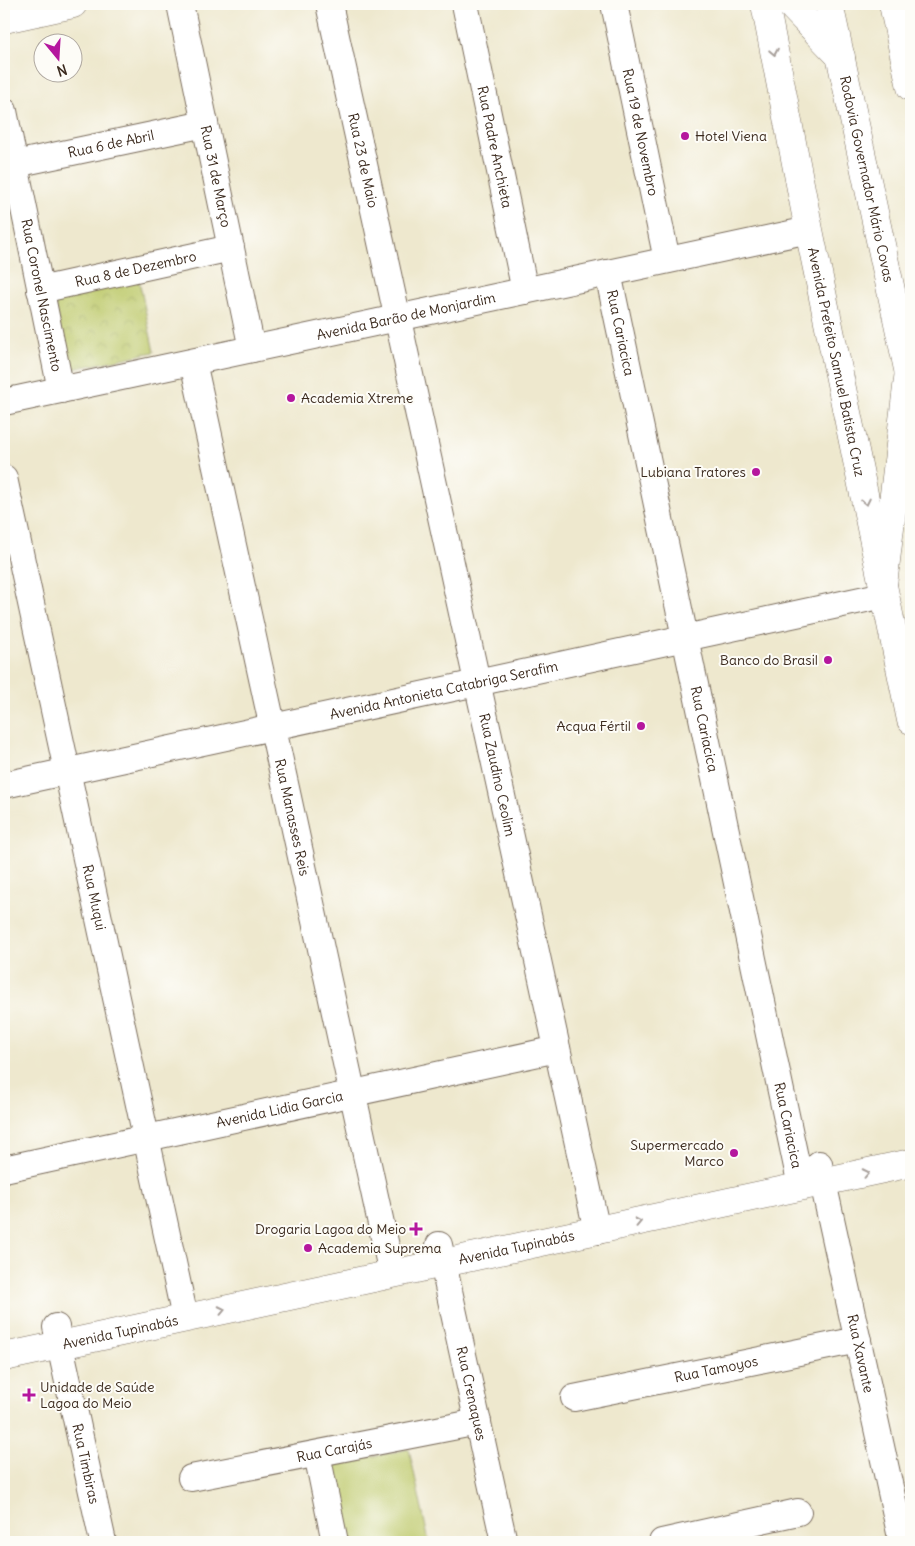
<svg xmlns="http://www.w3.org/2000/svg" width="915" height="1546" font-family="Delius,sans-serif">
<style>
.park{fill:url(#park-crowns);stroke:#7c7a44}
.pitch{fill:#bdc96b;stroke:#7c7a44}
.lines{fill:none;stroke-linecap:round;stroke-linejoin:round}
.minor-casing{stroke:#7a6c5c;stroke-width:28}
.major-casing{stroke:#7a6c5c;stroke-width:29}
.highway-casing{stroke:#7a6c5c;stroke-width:29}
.minor{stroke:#fff;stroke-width:26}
.major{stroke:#fff;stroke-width:28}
.highway{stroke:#fff;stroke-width:28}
.oneway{stroke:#a79f9a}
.poi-dot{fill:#b5179e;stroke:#fdfcf7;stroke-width:2}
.labels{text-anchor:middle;stroke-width:4;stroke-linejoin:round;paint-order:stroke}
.street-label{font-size:14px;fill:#3b2a1e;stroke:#fdfcf7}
.poi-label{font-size:14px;fill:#3b2a1e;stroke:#fdfcf7;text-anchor:end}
</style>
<defs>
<pattern id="park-crowns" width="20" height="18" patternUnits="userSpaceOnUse" patternTransform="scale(1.25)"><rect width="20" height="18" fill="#bdc96b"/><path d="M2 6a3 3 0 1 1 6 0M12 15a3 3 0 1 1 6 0" fill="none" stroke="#a3ad5c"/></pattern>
</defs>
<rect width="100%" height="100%" fill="#fdfcf7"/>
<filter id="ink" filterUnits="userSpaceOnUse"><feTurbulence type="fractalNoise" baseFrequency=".02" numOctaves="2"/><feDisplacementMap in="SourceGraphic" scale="10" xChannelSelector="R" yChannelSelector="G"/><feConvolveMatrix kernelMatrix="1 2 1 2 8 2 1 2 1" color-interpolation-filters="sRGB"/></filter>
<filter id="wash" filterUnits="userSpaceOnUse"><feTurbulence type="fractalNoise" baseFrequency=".0096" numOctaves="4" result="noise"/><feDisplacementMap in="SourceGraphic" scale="20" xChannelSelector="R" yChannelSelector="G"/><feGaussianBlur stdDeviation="1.12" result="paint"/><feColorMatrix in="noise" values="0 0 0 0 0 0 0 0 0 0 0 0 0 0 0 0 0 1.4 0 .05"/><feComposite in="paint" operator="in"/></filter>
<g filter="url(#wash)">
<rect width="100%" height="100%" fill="#eee8ce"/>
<!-- park -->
<path class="park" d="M 139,280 L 154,352 L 69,370 L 54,298 Z"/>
<!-- pitch -->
<path class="pitch" d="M 409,1449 L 429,1542 L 348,1542 L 332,1465 Z"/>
</g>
<g filter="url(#ink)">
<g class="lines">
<!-- minor casing -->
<g class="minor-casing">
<g id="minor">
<path id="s1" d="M 180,4 L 252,349"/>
<path id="s2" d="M 329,4 L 597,1231"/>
<path id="s3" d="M 465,4 L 525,291"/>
<path id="s4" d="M 614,4 L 667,260"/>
<path id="s5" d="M 4,111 L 61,390"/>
<path id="s6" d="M 15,164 L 205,124"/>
<path id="s7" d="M 608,273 L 801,1186"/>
<path id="s8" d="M 40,290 L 231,248"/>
<path id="s9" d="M 193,362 L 392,1274"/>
<path id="s10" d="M 4,402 L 809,230"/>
<path id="s11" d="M 4,478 L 185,1318"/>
<path id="s12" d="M 4,785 L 884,595"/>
<path id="s13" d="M 819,1164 L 902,1542"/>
<path id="s14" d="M 4,1169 L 557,1049"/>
<path id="s15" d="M 439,1245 L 504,1542"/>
<path id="s16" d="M 56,1327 L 103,1542"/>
<path id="s17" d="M 574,1398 L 858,1340"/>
<path d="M 317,1454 L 335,1542"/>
<path id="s18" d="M 191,1478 L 478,1422"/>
<path d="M 662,1542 L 798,1512"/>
</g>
</g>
<!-- major casing -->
<g class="major-casing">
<g id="major">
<path id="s19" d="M 765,4 L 809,230 L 911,720"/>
<path d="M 893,4 L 911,87"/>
<path d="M 4,19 L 73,4"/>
<path id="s20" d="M 4,1357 L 911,1163"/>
</g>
</g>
<!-- highway casing -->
<g class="highway-casing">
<g id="highway">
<path d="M 790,4 L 841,57"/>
<path id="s21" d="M 829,4 L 911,383"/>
<path d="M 883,585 L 909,371"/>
</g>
</g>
<!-- minor -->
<use href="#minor" class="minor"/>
<!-- major -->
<use href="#major" class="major"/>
<!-- highway -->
<use href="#highway" class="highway"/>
</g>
<!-- one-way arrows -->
<defs><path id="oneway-chevron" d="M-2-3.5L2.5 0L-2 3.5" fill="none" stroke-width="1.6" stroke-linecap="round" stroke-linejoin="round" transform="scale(1.25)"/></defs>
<g class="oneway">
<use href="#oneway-chevron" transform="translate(774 52) rotate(79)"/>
<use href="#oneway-chevron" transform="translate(866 502) rotate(78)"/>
<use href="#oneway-chevron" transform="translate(866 1173) rotate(-12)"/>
<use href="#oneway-chevron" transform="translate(638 1222) rotate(-12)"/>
<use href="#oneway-chevron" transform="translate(222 1310) rotate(-12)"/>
</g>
</g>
<!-- markers -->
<g class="poi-dot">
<circle cx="685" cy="136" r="5"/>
<circle cx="291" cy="398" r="5"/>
<circle cx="756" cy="472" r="5"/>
<circle cx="828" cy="660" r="5"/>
<circle cx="641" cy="726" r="5"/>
<circle cx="734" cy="1153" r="5"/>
<path d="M413.5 1221.5h5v5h5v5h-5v5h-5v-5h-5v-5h5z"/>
<circle cx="308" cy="1248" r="5"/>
<path d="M26.5 1387.5h5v5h5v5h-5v5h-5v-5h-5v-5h5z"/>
</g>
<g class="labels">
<!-- street labels -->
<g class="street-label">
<text dy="5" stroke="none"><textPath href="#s4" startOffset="131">Rua 19 de Novembro</textPath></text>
<text dy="5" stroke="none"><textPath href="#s6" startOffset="98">Rua 6 de Abril</textPath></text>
<text dy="5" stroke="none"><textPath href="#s3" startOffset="146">Rua Padre Anchieta</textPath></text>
<text dy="5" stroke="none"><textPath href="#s2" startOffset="160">Rua 23 de Maio</textPath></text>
<text dy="5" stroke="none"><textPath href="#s1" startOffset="176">Rua 31 de Março</textPath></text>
<text dy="5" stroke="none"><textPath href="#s21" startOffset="179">Rodovia Governador Mário Covas</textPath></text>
<text dy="5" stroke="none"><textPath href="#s8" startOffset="98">Rua 8 de Dezembro</textPath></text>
<text dy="5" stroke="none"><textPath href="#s5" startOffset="188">Rua Coronel Nascimento</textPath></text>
<text dy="5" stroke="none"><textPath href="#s10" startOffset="411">Avenida Barão de Monjardim</textPath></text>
<text dy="5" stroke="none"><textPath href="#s7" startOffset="61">Rua Cariacica</textPath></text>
<text dy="5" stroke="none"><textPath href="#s19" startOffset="365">Avenida Prefeito Samuel Batista Cruz</textPath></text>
<text dy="5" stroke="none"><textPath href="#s12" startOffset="450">Avenida Antonieta Catabriga Serafim</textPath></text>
<text dy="5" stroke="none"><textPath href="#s7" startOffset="466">Rua Cariacica</textPath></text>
<text dy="5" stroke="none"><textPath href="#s2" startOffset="789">Rua Zaudino Ceolim</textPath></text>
<text dy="5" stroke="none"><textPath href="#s9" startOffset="466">Rua Manasses Reis</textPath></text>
<text dy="5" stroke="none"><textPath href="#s11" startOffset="429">Rua Muqui</textPath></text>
<text dy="5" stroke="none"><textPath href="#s14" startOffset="282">Avenida Lidia Garcia</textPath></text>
<text dy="5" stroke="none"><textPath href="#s7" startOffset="871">Rua Cariacica</textPath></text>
<text dy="5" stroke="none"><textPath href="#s20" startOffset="524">Avenida Tupinabás</textPath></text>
<text dy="5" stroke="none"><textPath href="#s20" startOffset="119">Avenida Tupinabás</textPath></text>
<text dy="5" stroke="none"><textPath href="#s13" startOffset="194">Rua Xavante</textPath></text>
<text dy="5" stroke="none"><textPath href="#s17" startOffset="145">Rua Tamoyos</textPath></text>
<text dy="5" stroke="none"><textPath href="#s15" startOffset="152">Rua Crenaques</textPath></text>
<text dy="5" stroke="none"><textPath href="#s18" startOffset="146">Rua Carajás</textPath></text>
<text dy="5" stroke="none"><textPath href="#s16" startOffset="140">Rua Timbiras</textPath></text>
</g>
<!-- poi labels -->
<g class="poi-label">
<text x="695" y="141" text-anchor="start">Hotel Viena</text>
<text x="301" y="403" text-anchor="start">Academia Xtreme</text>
<text x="746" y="477">Lubiana Tratores</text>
<text x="818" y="665">Banco do Brasil</text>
<text x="631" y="731">Acqua Fértil</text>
<text x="724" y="1150">Supermercado<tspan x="724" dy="16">Marco</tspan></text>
<text x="406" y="1234">Drogaria Lagoa do Meio</text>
<text x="318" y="1253" text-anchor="start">Academia Suprema</text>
<text x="40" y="1392" text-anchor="start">Unidade de Saúde<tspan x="40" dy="16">Lagoa do Meio</tspan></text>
</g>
</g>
<!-- margin -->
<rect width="915" height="1546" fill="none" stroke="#fdfcf7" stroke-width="20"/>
<!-- north arrow -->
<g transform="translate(58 58) rotate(162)"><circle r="24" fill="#fdfcf7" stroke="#afa8a0"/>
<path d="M0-4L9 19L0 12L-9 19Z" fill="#b5179e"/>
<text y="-8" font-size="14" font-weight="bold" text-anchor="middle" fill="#3b2a1e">N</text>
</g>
</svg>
